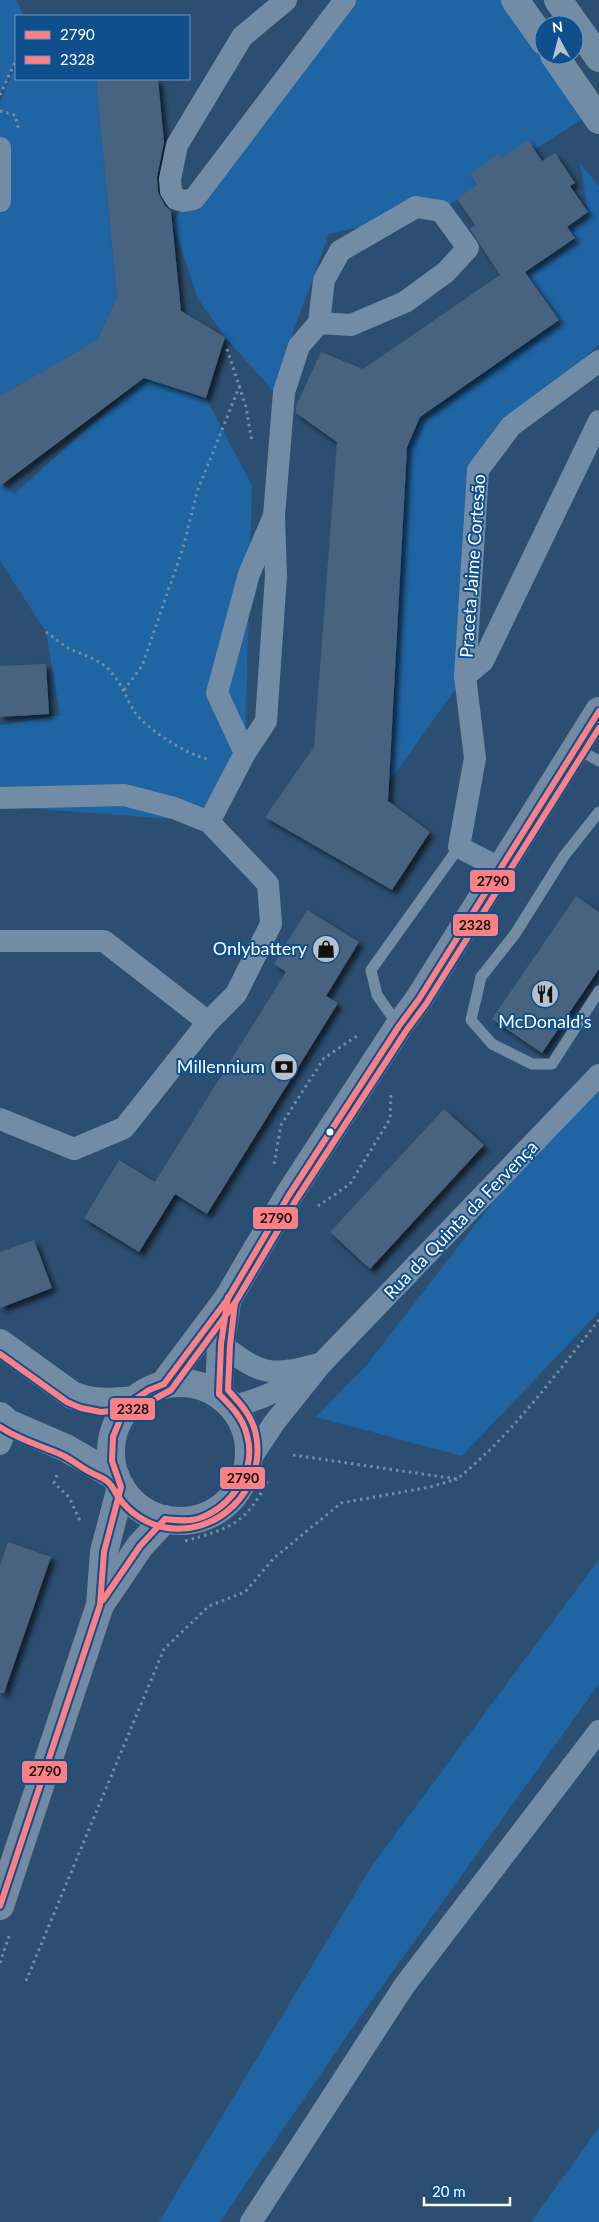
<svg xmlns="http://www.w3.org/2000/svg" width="599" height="2222" font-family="Lato,sans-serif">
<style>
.green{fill:#1f64a3}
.building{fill:#47637f;filter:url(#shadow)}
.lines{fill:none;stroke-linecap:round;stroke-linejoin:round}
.path{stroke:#738ca5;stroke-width:3;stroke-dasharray:2.5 4;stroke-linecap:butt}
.service{stroke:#738ca5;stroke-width:11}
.minor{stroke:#738ca5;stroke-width:22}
.tertiary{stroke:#738ca5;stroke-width:28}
.primary{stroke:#728aa3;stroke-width:28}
.bus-1-casing{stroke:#0f4f8d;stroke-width:10}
.bus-2-casing{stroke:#0f4f8d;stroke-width:10}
.bus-1{stroke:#ff8084;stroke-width:6}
.bus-2{stroke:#ff8084;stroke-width:6}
.bus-dot{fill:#fff;stroke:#0f4f8d;stroke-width:2}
.labels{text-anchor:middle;stroke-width:4;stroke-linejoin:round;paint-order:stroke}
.street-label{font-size:18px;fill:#fff;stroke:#0f4f8d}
.poi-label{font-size:18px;fill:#fff;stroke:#0f4f8d;text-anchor:end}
.line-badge{stroke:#0f4f8d;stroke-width:2}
.pale-badge-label{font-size:14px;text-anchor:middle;font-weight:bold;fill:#111}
</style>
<defs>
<filter id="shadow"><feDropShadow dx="4.5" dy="4.5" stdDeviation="2.5" flood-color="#0009"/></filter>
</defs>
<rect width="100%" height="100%" fill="#2c4e70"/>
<!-- green -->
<g class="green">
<path d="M 0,0 L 16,0 L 24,16 L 16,16 L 16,60 L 0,95 Z"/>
<path d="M 344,0 L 515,0 L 593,112 L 441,210 L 329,234 L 288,346 L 274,392 L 225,337 L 198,299 L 172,222 Z"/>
<path d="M 16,63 L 16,79 L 96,79 L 117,297 L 97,340 L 0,396 L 0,103 Z"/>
<path d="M 580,163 L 599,186 L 599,344 L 511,426 L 478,470 L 465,676 L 389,782 L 407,447 L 420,417 L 559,320 L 523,268 L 567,227 L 588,212 Z"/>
<path d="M 144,378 L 206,398 L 252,486 L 245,753 L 209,822 L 0,806 L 0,725 L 60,715 L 46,632 L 0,561 L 0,483 L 14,494 Z"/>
<path d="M 599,1075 L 599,1312 L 462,1456 L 316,1417 L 365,1367 L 554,1123 Z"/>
<path d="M 599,1559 L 599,1684 L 350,2031 L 220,2222 L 159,2222 L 371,1867 Z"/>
<path d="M 599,2127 L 599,2222 L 531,2222 Z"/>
</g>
<!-- building -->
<g class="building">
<path d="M 96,79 L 158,79 L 164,142 L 157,177 L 158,192 L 165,206 L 171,211 L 181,311 L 225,337 L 206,398 L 144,378 L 0,486 L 0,396 L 97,340 L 117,297 Z"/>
<path d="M 528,140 L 542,161 L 555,153 L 575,183 L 570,186 L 588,212 L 567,227 L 575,238 L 525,272 L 559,320 L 420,417 L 407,447 L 388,801 L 430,832 L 392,890 L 265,817 L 314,747 L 337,442 L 296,413 L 296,406 L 321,352 L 363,369 L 500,275 L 470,229 L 475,225 L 457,199 L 477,185 L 470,174 L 499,154 L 502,158 Z"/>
<path d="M 46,664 L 49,714 L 0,717 L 0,666 Z"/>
<path d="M 576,896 L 599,912 L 599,969 L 542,1053 L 492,1019 Z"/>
<path d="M 307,910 L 359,942 L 326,996 L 338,1003 L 207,1214 L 175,1194 L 139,1252 L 84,1218 L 119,1160 L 155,1182 L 286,972 L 274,964 Z"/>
<path d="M 444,1109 L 484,1145 L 370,1269 L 330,1232 Z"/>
<path d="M 34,1240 L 52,1288 L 0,1308 L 0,1252 Z"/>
<path d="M 8,1542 L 51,1557 L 4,1693 L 0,1693 L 0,1566 Z"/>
</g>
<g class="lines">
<!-- path -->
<g class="path">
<path d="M 0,95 L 16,60"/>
<path d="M 0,111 L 15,115 L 19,130"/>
<path d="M 227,349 L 246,407 L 252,442"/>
<path d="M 46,632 C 53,637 60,643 68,648 C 78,653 92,657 102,664 C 118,674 125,696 134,711 C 146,729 186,754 207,759"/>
<path d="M 124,690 L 142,666 L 183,548 L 197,492 L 240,385"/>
<path d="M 274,1164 L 281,1125 L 324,1058 L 357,1036"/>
<path d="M 318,1206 L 350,1184 L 390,1119 L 391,1093"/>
<path d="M 293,1455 L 457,1479 C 512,1435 555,1375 599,1320"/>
<path d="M 57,1475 L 54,1483 L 69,1497 L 81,1523"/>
<path d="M 185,1541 C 231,1528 246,1524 268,1480"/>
<path d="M 0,1963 L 10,1933"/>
<path d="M 26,1981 L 164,1649 L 209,1606 L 245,1592 L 274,1558 L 341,1503 L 430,1487 L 457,1479"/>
</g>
<!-- service -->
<g class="service">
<path d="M 576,748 L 599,761"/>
<path d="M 599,812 L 564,856 L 515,934 L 481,977 L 471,1020 L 492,1044 L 532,1064 L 552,1064 L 599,991"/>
<path d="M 398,1025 L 377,995 L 371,970 L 459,847"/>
</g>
<!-- minor -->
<g class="minor">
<path d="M 286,0 L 242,37 L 177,145 L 170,179 L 171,191 L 176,199 L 183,201 L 194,199 L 345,0"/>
<path d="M 0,148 L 0,201"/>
<path d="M 599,361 L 511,426 L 478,470 L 465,676 L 483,661 L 599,421"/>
<path d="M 274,516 L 284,392 L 299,346 L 319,323 L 351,325 L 405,302 L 446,272 L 468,248 L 441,211 L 416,207 L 340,251 L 324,280 L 319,323"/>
<path d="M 465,676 L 475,758 L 459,847 L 501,869"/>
<path d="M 0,798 L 124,795 L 174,808 L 209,822 L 268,884 L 271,924 L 236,994 L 208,1022 L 124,1128 L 74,1149 L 0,1119"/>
<path d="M 209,822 L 245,753 L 266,721 L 276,576 L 274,516 L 249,574 L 217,693 L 245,753"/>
<path d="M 0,941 L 104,941 L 208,1022"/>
<path d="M 221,1344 C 262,1376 271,1377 322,1363"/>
<path d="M 232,1406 C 260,1401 283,1389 306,1373"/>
<path d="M 0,1444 L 8,1423"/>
<path d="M 249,1461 L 274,1423 L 322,1363 L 599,1075"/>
<path d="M 251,2222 L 404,1986 L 599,1731"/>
</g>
<!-- tertiary -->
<g class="tertiary">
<path d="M 515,0 L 544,41"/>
<path d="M 558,0 L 599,58"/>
<path d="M 554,55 L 599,120"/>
<path d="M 0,1343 L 72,1395 C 93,1404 112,1402 134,1400"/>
<path d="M 0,1416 L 8,1423 L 66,1448 L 116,1477"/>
</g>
<!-- primary -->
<g class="primary">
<circle cx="180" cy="1452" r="69"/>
<path d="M 164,1384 L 227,1300 L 289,1195 L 399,1026 L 419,999 L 599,711"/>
<path d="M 219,1394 L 221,1344 L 227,1302"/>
<path d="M 102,1602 L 140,1546 L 165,1519"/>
<path d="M 0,1906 L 100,1605 L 104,1552 L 121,1487"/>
</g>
<!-- bus-1 casing -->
<g class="bus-1-casing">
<g id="bus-1">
<path d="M 164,1384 L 227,1300 L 289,1195 L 399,1026 L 419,999 L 599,711"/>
<path d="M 219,1394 L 221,1344 L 228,1297"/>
<path d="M 165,1519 C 176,1520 189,1522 200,1518 C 232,1506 257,1470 247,1435 C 243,1418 231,1406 219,1394"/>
<path d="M 103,1600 L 140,1546 L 165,1519"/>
<path d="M 0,1906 L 100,1605 L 104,1552 L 121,1487 L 112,1461 L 113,1437 L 122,1415 L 134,1400 L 149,1390 L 164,1384"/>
</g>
</g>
<!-- bus-2 casing -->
<g class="bus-2-casing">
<g id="bus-2">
<path d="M 0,1354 L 67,1402 L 81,1408 L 101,1412 L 136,1409 L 171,1390 L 234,1304"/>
<path d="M 0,1427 C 19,1440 42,1446 62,1455 C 73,1460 81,1468 92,1473 C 97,1476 104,1478 108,1482 C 113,1486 115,1493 119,1498 C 129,1512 145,1523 162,1527 C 216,1539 267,1489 256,1435 C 253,1417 240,1403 228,1390 L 230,1345 L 235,1303 L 296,1200 L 406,1031 L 426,1004 L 599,728"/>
</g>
</g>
<!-- bus-1 -->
<use href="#bus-1" class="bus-1"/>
<!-- bus-2 -->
<use href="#bus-2" class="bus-2"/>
</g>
<!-- icons -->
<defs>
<g id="shop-disc" transform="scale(1.4375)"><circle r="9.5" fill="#b5c1cd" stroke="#0f4f8d"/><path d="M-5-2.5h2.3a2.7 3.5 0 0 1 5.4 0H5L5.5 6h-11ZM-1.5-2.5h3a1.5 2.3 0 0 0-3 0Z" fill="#111"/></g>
<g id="restaurant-disc" transform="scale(1.4375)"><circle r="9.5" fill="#b5c1cd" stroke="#0f4f8d"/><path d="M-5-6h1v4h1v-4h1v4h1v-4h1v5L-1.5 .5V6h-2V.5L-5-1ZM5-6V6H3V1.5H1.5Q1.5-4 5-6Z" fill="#111"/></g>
<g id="bank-disc" transform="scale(1.4375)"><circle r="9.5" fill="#b5c1cd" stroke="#0f4f8d"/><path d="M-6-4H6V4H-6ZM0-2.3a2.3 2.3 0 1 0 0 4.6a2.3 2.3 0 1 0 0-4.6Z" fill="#111"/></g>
</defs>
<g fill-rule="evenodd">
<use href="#shop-disc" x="326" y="949"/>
<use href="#restaurant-disc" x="545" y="994"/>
<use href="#bank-disc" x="284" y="1067"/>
</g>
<!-- markers -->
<circle class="bus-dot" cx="330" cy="1132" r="4.5"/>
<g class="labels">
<!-- street labels -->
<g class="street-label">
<text transform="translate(473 566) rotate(-86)" y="6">Praceta Jaime Cortesão</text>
<text transform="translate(461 1220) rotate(-46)" y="6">Rua da Quinta da Fervença</text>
</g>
<!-- poi labels -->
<g class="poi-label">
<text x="307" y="955">Onlybattery</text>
<text x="545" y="1028" text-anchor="middle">McDonald's</text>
<text x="265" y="1073">Millennium</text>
</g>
</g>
<g class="line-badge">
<rect x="469" y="869" width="47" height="24" rx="5" fill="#ff8084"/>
<rect x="452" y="913" width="47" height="24" rx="5" fill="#ff8084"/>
<rect x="252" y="1206" width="47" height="24" rx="5" fill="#ff8084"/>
<rect x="109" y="1397" width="47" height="24" rx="5" fill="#ff8084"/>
<rect x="219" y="1466" width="47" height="24" rx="5" fill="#ff8084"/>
<rect x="21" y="1760" width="47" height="24" rx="5" fill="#ff8084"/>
</g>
<g class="pale-badge-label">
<text x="493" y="886">2790</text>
<text x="475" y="930">2328</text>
<text x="276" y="1223">2790</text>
<text x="133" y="1414">2328</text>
<text x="243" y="1483">2790</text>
<text x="45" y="1776">2790</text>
</g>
<!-- legend -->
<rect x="15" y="15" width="175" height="65" fill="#0f4f8d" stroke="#6f95bb"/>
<rect x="25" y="31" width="25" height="8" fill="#ff8084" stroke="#6f95bb"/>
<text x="60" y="40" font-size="15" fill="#ffffff">2790</text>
<rect x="25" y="56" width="25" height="8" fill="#ff8084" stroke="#6f95bb"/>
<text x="60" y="65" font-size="15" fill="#ffffff">2328</text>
<!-- north arrow -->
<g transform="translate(559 40) rotate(353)"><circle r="24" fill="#0f4f8d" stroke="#6f95bb"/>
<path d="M0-4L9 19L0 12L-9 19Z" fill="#b5c1cd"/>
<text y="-8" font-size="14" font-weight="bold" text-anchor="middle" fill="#ffffff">N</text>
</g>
<!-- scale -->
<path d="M424 2197v8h86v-8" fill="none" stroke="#ffffff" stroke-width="2.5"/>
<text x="432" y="2197" font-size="15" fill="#ffffff" stroke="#0f4f8d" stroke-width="4" paint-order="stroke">20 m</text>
</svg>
